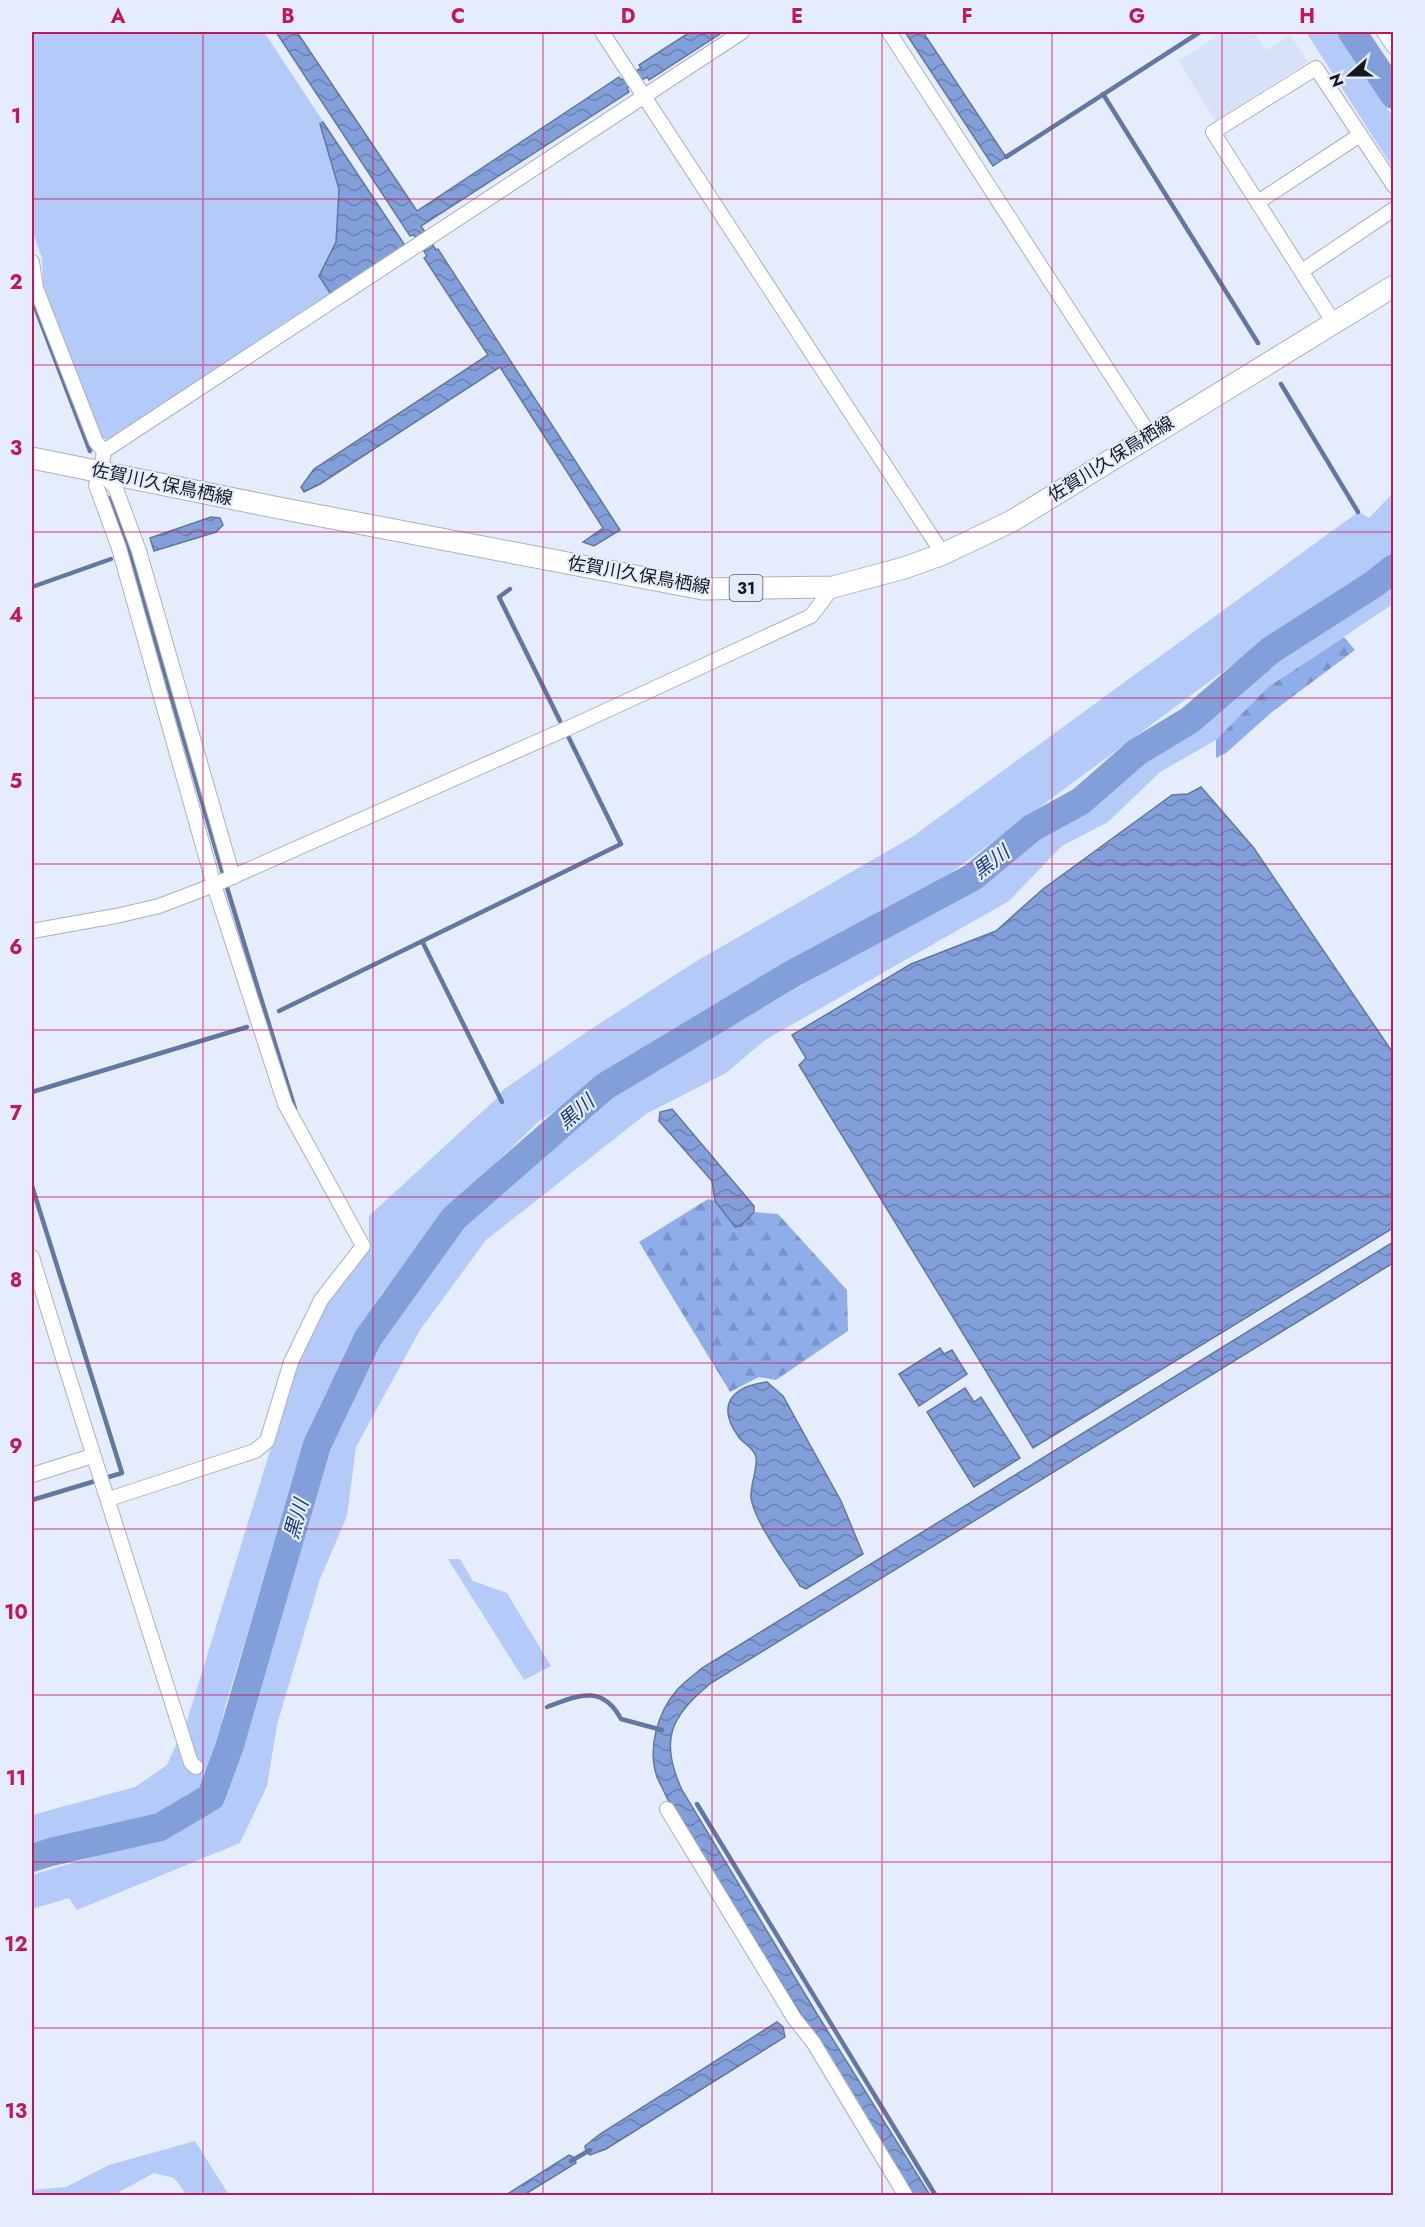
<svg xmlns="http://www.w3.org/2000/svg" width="1425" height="2227" font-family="Jost,'Noto Sans JP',sans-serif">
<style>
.built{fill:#d7e2f9}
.grass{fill:#b4caf8}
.forest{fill:url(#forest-firs)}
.water{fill:url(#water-waves);stroke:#6277a2;stroke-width:1.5}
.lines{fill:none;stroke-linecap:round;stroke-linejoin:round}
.stream{stroke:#6277a2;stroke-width:4.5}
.river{stroke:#829fda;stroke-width:28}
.minor-casing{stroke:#aab1c1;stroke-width:16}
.primary-casing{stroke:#aab1c1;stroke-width:23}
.minor{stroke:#fff;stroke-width:14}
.primary{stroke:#fff;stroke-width:21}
.grid{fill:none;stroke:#c2185b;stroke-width:1.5;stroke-opacity:0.55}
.labels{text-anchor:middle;stroke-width:4.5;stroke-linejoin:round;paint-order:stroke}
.shield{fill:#e5edfd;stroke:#545961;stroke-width:1.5}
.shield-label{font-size:16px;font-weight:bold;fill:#16191e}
.street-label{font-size:18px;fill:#16191e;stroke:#e5edfd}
.water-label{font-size:20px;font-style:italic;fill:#1c387e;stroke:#e5edfd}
.neatline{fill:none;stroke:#c2185b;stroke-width:2}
.grid-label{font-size:20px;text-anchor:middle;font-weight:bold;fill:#c2185b}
</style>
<defs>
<pattern id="forest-firs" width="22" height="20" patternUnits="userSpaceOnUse" patternTransform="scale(1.5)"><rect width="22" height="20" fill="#8fade9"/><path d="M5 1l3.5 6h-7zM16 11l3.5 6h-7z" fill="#7b94c7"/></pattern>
<pattern id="water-waves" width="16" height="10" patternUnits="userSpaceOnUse" patternTransform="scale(1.5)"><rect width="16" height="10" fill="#829fda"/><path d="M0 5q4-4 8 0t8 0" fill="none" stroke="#6981b0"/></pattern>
</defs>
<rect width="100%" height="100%" fill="#e5edfd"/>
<!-- built -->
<path class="built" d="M 1224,32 L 1254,32 L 1266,50 L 1290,35 L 1308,62 L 1216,121 L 1178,61 Z"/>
<!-- grass -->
<g class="grass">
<path d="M 32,32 L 264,32 L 406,247 L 112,441 L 100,437 L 43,287 L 42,258 L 32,230 Z"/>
<path d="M 1306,32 L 1337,32 L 1393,117 L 1393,168 Z"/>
<path d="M 1393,493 L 1393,557 L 1286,625 L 944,878 L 682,1025 L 538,1122 L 462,1196 L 382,1293 L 351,1348 L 278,1532 L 225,1707 L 213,1768 L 194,1798 L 163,1817 L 32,1855 L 32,1815 L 135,1787 L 167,1765 L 187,1721 L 270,1451 L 294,1365 L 326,1303 L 369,1245 L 369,1216 L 496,1099 L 503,1090 L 585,1033 L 695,962 L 912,837 L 1358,512 L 1369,518 Z"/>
<path d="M 1393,580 L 1393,604 L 1268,687 L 1216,740 L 1160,772 L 1108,822 L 1062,846 L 1009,901 L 765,1040 L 726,1073 L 646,1114 L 486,1240 L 420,1330 L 356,1447 L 347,1516 L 320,1579 L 277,1725 L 267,1786 L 240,1843 L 77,1910 L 69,1898 L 32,1909 L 32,1875 L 176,1832 L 212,1805 L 231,1770 L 241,1725 L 315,1480 L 379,1339 L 439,1249 L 480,1204 L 619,1085 L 692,1050 L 934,907 L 989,881 L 1044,831 L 1082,815 L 1146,761 L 1189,737 L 1278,653 L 1377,594 Z"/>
<path d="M 448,1559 L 460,1559 L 473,1581 L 507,1593 L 551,1666 L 524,1680 Z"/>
<path d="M 195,2141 L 229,2195 L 187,2195 L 174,2178 L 154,2173 L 119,2192 L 120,2195 L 32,2195 L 32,2190 L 66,2187 L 109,2165 Z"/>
</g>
<!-- forest -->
<g class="forest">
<path d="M 1344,637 L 1355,650 L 1272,712 L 1226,753 L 1216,758 L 1216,740 L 1268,687 Z"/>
<path d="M 708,1199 L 715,1201 L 735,1227 L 741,1226 L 754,1212 L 778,1214 L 847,1290 L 848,1331 L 776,1380 L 759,1377 L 730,1392 L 639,1242 Z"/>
</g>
<!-- water -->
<g class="water">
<path d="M 276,32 L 297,32 L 417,211 L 619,77 L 621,80 L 641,68 L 639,65 L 690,32 L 723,32 L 649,80 L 647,77 L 627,88 L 629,92 L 421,226 L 436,250 L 438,249 L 620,530 L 594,546 L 583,542 L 603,528 L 500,367 L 320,484 L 304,492 L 301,487 L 314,469 L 488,355 L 424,258 L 427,256 L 414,235 L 410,236 Z"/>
<path d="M 905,32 L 923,32 L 1006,157 L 993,166 Z"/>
<path d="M 323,122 L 406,247 L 332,296 L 319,276 L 336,242 L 339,189 L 320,124 Z"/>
<path d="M 211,517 L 220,518 L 223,525 L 216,532 L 154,551 L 150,538 Z"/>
<path d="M 1201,787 L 1253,847 L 1393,1053 L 1393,1228 L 1033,1448 L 799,1065 L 806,1058 L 792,1035 L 911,964 L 996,931 L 1043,889 L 1172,795 L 1188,794 Z"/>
<path d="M 672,1109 L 754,1206 L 754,1212 L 741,1226 L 735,1227 L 715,1201 L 712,1181 L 659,1121 L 660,1112 Z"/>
<path d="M 1393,1242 L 1393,1263 L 711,1683 C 670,1717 659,1740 682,1790 L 817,2014 L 930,2195 L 913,2195 L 667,1798 C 664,1791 660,1784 657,1777 C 647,1748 658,1712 677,1690 C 684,1682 694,1675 702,1668 Z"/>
<path d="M 940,1348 L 944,1354 L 952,1350 L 967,1374 L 919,1406 L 899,1374 Z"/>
<path d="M 767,1382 L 783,1396 L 841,1501 L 863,1554 L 806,1589 L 800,1586 C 786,1563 755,1523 751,1498 C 750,1485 758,1468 756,1457 C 754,1447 743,1444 738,1436 C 716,1405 732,1386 767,1382 Z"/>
<path d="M 965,1388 L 974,1402 L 981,1397 L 1020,1458 L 974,1487 L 927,1412 Z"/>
<path d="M 777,2022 L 783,2027 L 785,2037 L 606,2149 L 590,2155 L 586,2152 L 585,2146 L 600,2134 Z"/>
<path d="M 569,2155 L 575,2158 L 576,2163 L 524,2195 L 506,2195 Z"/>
</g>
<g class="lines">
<!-- stream -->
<g class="stream">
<path d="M 1103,94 L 1258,343"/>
<path d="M 1006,157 L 1200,32"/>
<path d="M 32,299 L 90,451"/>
<path d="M 1281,384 L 1358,512"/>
<path d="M 109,498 L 129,551 L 228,891 L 295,1109"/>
<path d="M 32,587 L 111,559"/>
<path d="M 510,589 L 499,597 L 560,721"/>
<path d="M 422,941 L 502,1102"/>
<path d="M 279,1011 L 621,844 L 568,736"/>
<path d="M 32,1092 L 247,1027"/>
<path d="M 32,1186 L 122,1473 L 32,1500"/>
<path d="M 547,1707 C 577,1696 602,1683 621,1719 L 662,1730"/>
<path d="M 697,1804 L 936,2196"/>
<path d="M 571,2161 L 590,2150"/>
</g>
<!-- river -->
<g class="river">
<path d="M 1352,32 L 1394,95"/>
<path d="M 32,1858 L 51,1852 L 160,1827 L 211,1797 L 230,1745 L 317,1445 L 368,1338 L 454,1218 L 604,1087 L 792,974 L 973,877 L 1032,828 L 1081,801 L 1137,752 L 1190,720 L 1271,650 L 1374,584 L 1394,568"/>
</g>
<!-- minor casing -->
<g class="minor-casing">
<g id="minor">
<path d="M 602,32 L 943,554"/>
<path d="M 889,32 L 1150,435"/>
<path d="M 1384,32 L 1394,47"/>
<path d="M 1258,202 L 1360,135"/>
<path d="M 32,262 L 36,288 L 96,442 L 104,451"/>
<path d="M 1302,271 L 1394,209"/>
<path d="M 1334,323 L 1213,132 L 1316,68 L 1394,186"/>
<path d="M 102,472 L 116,489 L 139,551 L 233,877"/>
<path d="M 32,931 L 116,916 L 159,906 L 214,885 L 575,725 L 811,616 L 833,587"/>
<path d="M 32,1257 C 83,1426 138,1594 191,1763 L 196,1767"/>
<path d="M 32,1475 L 92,1456"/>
<path d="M 109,1499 L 255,1451 L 267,1441 L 291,1362 L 321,1300 L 363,1246 L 285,1104 L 214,885 L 119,548 L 96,485 L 101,471 L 104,451 L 742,32"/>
<path d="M 667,1809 L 794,2018 L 813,2042 L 906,2196"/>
</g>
</g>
<!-- primary casing -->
<g class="primary-casing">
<path id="primary" d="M 32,458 L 274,507 L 703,589 L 833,587 L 904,568 L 943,554 L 1012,521 L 1394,286"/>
</g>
<!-- minor -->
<use href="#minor" class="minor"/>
<!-- primary -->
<use href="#primary" class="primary"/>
</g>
<!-- grid -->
<path class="grid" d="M 203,32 L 203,2196M 373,32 L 373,2196M 543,32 L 543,2196M 712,32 L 712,2196M 882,32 L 882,2196M 1052,32 L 1052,2196M 1222,32 L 1222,2196M 32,199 L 1394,199M 32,365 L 1394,365M 32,532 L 1394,532M 32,698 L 1394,698M 32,864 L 1394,864M 32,1030 L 1394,1030M 32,1197 L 1394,1197M 32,1363 L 1394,1363M 32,1529 L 1394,1529M 32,1695 L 1394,1695M 32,1862 L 1394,1862M 32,2028 L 1394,2028"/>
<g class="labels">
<!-- shield labels -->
<rect class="shield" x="729.5" y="575" width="33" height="26" rx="4.5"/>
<g class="shield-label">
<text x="746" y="594">31</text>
</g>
<!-- street labels -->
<g class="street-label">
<text transform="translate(1111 459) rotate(-32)" y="6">佐賀川久保鳥栖線</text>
<text transform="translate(162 484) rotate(12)" y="6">佐賀川久保鳥栖線</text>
<text transform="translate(639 575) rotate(10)" y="6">佐賀川久保鳥栖線</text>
</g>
<!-- water labels -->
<g class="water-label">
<text transform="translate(991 862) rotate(-38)" y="7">黒川</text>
<text transform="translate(576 1112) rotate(-41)" y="7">黒川</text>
<text transform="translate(296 1519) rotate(-74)" y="7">黒川</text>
</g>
</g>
<!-- border -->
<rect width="1425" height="2227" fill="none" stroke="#e5edfd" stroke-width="66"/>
<!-- north arrow -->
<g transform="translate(1350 75) rotate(249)" stroke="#e5edfd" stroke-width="4.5" paint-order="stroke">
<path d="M0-4.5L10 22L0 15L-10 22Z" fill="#16191e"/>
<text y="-9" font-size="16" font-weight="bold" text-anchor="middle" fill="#16191e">N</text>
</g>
<rect x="33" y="33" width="1359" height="2161" class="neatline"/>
<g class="grid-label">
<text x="118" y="23">A</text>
<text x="288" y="23">B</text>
<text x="458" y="23">C</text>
<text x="628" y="23">D</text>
<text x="797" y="23">E</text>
<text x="967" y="23">F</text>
<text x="1137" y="23">G</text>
<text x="1307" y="23">H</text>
<text x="16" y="123">1</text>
<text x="16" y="289">2</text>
<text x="16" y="455">3</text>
<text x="16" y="622">4</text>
<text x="16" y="788">5</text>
<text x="16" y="954">6</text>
<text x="16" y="1120">7</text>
<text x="16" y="1287">8</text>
<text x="16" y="1453">9</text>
<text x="16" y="1619">10</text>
<text x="16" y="1785">11</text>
<text x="16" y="1951">12</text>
<text x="16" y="2118">13</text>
</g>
</svg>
